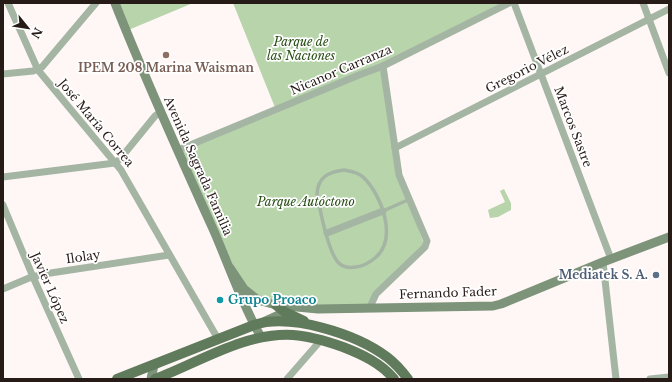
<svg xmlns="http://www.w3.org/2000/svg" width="672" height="382" font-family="'Libre Baskerville',serif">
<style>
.green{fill:#b7d4ab}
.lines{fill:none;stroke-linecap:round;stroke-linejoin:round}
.lane{stroke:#a5b5a3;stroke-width:3.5}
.street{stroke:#a5b5a3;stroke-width:7}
.secondary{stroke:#7d937a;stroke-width:9}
.primary{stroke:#607b5c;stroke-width:10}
.education-dot{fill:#8d6e63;stroke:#fff;stroke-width:1.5}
.service-dot{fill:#5c6f8a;stroke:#fff;stroke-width:1.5}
.culture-dot{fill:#0f9aa8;stroke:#fff;stroke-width:1.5}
.labels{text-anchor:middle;stroke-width:3.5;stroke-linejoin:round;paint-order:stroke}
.park-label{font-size:12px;font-style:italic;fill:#274d13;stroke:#fff}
.education-label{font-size:12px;font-weight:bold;fill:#785e54;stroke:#fff}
.street-label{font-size:12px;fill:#271b17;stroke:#fff}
.service-label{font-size:12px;font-weight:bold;fill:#4e5e75;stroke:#fff;text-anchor:end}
.culture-label{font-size:12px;font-weight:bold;fill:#0d838f;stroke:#fff;text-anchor:start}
</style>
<rect width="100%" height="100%" fill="#fff7f5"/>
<!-- green -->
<g class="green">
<path d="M 115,3 L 193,3 L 126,31 Z"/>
<path d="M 233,3 L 509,3 L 383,66 L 399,175 L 425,247 L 376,294 L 370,307 L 318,309 L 258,300 L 244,289 L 178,150 L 276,110 Z"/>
<path d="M 504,189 L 511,203 L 511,210 L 498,217 L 490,218 L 488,210 L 505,202 L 500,191 Z"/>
</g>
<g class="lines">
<!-- lane -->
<g class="lane">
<path d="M 344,170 C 350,171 358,172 363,177 C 382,195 398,239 375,258 C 369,263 364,266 356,267 C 349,268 341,267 337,261 C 328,249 320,210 317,194 C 318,177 328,172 344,170 Z"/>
<path d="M 383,211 L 410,199"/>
</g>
<!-- street -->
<g class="street">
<path d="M 8,3 L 38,70 L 121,170 L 218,339"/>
<path d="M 514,3 L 611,259"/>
<path d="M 643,3 L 669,73"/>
<path d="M 3,74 L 33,71 L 42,67 L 96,3"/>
<path d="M 395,148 L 669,9"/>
<path d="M 178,150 L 359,75 L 383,66 L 509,3"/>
<path d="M 3,177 L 115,163 L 120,159 L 155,116 L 161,112"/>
<path d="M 3,205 L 33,277 L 79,379"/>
<path d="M 327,233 L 383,211"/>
<path d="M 603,262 L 616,379"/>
<path d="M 3,289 L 29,278 L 44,274 L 169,255"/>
<path d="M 370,307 L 376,294 L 425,247 L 427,241 L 399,175 L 383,66"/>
<path d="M 287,379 L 321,340"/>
<path d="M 650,379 L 669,377"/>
</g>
<!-- secondary -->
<g class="secondary">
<path d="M 115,3 C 145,79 179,154 213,229 C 229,265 241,303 261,337"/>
<path d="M 230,268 L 244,289 L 258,300 L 276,305 L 318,309 L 493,306 L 501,304 L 603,262 L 669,237"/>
<path d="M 263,322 L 285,312 L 290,312"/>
<path d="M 151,379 L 154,365"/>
</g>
<!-- primary -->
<g class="primary">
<path d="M 276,305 L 285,312 L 304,321"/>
<path d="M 117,379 L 254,325 C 291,313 356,334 387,357 C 395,363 402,371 408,379"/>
<path d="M 155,379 C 198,363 245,332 293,335 C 310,336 326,341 343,347 C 361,354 381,363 394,379"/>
</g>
</g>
<!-- markers -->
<circle class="education-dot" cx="166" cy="55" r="4"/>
<circle class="service-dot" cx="656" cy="275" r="4"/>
<circle class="culture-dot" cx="220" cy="300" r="4"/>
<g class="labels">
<!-- park labels -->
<g class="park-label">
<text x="301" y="46">Parque de<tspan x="301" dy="14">las Naciones</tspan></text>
<text x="306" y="206">Parque Autóctono</text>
</g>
<!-- education labels -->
<g class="education-label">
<text x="166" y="72">IPEM 208 Marina Waisman</text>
</g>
<!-- street labels -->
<g class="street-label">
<text transform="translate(527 69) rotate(-27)" y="4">Gregorio Vélez</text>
<text transform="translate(341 70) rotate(-23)" y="4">Nicanor Carranza</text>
<text transform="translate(96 123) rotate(50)" y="4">José María Correa</text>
<text transform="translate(573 127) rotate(69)" y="4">Marcos Sastre</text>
<text transform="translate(198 166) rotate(66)" y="4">Avenida Sagrada Familia</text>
<text transform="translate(83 257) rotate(-8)" y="4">Ilolay</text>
<text transform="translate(50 288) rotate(66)" y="4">Javier López</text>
<text transform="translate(448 293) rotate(-2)" y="4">Fernando Fader</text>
</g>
<!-- service labels -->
<g class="service-label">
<text x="648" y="279">Mediatek S. A.</text>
</g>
<!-- culture labels -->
<g class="culture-label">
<text x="228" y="304">Grupo Proaco</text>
</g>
</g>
<!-- border -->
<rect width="672" height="382" fill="none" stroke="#271b17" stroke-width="8"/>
<!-- north arrow -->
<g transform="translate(28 28) rotate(120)" stroke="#ffffff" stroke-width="3" paint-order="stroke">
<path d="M0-3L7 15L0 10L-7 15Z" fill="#271b17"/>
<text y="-6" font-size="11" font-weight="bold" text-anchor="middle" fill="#271b17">N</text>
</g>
</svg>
